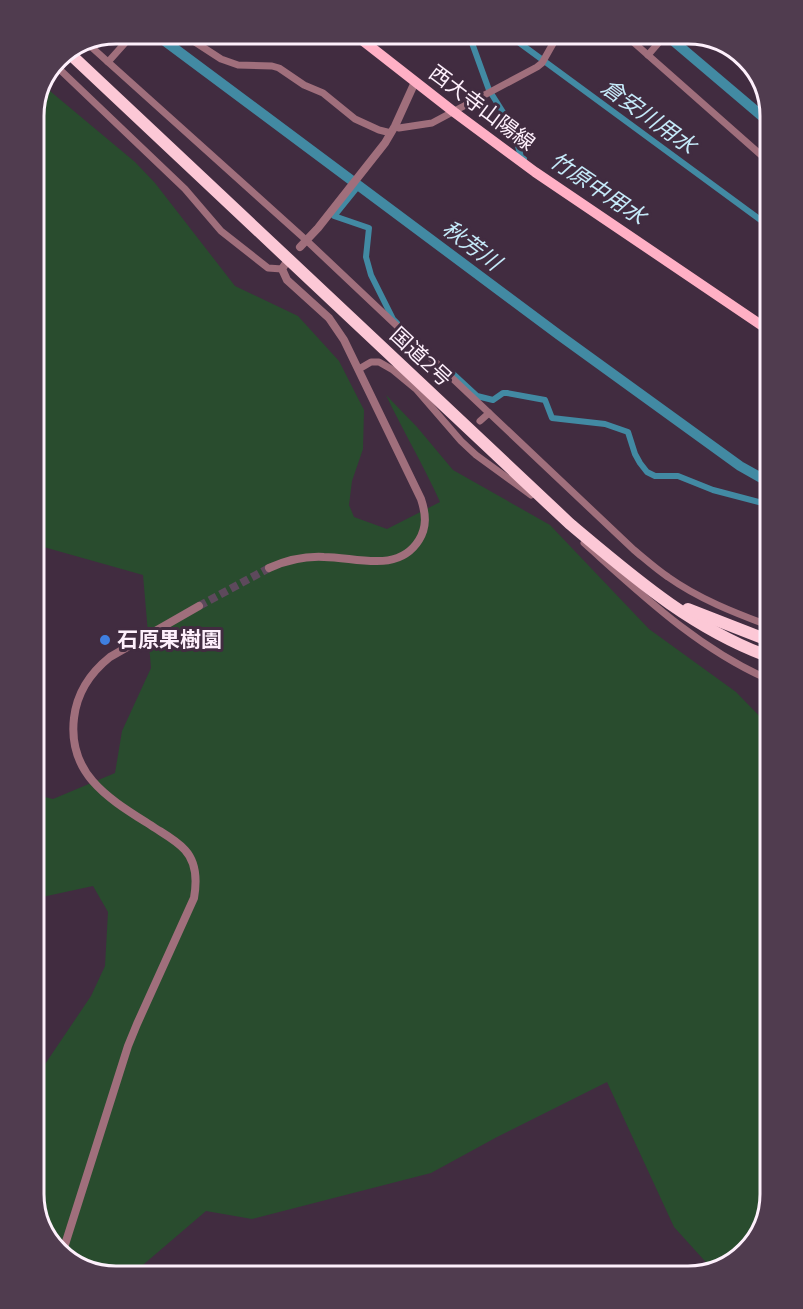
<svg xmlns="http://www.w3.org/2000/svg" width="803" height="1309" font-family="Montserrat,'Noto Sans JP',sans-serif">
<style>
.green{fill:#294c2e}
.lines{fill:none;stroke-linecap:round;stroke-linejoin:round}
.canal{stroke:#428aa3;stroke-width:6}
.river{stroke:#428aa3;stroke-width:10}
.tertiary-tunnel{stroke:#5d495c;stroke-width:8;stroke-dasharray:8 4;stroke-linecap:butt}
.minor{stroke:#a06f7c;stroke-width:7}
.tertiary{stroke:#a06f7c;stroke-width:8}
.primary{stroke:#ffb0c5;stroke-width:10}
.trunk{stroke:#fcc8d6;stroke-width:12}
.shop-dot{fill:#3f7fe0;stroke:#412c40;stroke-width:2}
.labels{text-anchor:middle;stroke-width:6;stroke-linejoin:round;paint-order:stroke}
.street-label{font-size:21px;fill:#fef0fc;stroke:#412c40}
.poi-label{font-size:21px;font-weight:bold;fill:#fef0fc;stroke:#412c40;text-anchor:start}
.water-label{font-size:22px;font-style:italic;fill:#c5eaf9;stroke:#412c40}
.rim{fill:none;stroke:#fef0fc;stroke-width:3}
</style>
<rect width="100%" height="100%" fill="#412c40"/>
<!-- green -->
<path class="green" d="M 44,86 L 135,162 L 155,183 L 235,286 L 298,316 L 339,361 L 364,410 L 363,449 L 352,481 L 349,505 L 354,517 L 387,529 L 440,502 C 424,466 403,431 386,395 L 417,427 L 453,470 L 550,525 L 649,629 L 736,692 L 770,727 L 770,1194 L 756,1239 L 725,1267 L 713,1270 L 674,1227 L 607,1082 L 497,1137 L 431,1173 L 252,1219 L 206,1211 L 130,1276 L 110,1276 L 70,1262 L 42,1231 L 33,1194 L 33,1078 L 37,1076 L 91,996 L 105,966 L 108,912 L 93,886 L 33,899 L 33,794 L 53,799 L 115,773 L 122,731 L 151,668 L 143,575 L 33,544 L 33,110 Z"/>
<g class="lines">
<!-- canal -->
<g class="canal">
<path d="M 461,33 L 472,43 L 489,90 L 513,128 L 521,157 L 524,159"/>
<path d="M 506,33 L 770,227"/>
<path d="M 359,185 L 334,216 L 369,228 L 366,257 L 371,275 L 393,319 L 397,323"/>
<path d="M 451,372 L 477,396 L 493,400 L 503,393 L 507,393 L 545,400 L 552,418 L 605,424 L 628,432 L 635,454 L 640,463 L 647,472 L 655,476 L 678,476 L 713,490 L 770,505"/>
<path d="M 454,1276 L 466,1272 L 467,1276"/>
</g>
<!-- river -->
<g class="river">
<path d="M 154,33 L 559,335 L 740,466 L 770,483"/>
<path d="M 664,33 L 770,123"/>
</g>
<!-- tertiary-tunnel -->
<path class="tertiary-tunnel" d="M 199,606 L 269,568"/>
<!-- minor -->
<g class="minor">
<path d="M 181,33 L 221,59 L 238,65 L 272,66 L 279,68 L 304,85 L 323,93 L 355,119 L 379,130 L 391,133"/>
<path d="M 623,33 L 770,163"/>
<path d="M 717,41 L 762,82"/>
<path d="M 88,44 L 306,240 L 634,550 C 645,559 656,569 668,577 C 699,599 735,613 770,626"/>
<path d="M 648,55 L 667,33"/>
<path d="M 108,62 L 134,33"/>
<path d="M 54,64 L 185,189 L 221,231 L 268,268 L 282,269"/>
<path d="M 395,126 L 399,128 L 432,123 L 537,67 L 542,63 L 559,33"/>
<path d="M 359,369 L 371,362 L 379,362 L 393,370 L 416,389 L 461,441 L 476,455 L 531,495"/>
<path d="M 480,421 L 489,413"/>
<path d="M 584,543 C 641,594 698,649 770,680"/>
</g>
<!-- tertiary -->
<g class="tertiary">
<path d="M 300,247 L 318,228 L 385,143 L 395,126 L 415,82"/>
<path d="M 269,568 C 287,560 304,556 324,557 C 356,557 398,574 419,540 C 427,527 426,514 421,499 L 344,340 L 329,318 L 287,280 L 282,269 L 286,263"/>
<path d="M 62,1254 L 128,1046 L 137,1024 L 194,898 C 197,881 197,863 185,850 C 177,841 166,835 155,828 C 113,801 67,777 74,718 C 77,692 90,673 110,657 L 199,606"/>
</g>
<!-- primary -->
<path class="primary" d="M 353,33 L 454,112 L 535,172 L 770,331"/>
<!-- trunk -->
<g class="trunk">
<path d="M 68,52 L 570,524 C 632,576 692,629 770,657"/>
<path d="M 688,609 L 770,641"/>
</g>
</g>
<!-- markers -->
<circle class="shop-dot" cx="105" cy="640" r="6"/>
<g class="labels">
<!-- street labels -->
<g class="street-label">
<text transform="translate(482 108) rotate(37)" y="7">西大寺山陽線</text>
<text transform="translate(421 357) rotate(43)" y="7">国道2号</text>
</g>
<!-- poi labels -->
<g class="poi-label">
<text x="117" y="647">石原果樹園</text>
</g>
<!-- water labels -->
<g class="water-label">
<text transform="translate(649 116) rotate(36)" y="8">倉安川用水</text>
<text transform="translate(598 188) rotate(34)" y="8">竹原中用水</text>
<text transform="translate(472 245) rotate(37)" y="8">秋芳川</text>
</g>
</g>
<!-- crop -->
<path d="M0 0H803V1309H0ZM116 44H688A72 72 0 0 1 760 116V1194A72 72 0 0 1 688 1266H116A72 72 0 0 1 44 1194V116A72 72 0 0 1 116 44Z" fill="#503c4f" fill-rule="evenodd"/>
<path class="rim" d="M116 44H688A72 72 0 0 1 760 116V1194A72 72 0 0 1 688 1266H116A72 72 0 0 1 44 1194V116A72 72 0 0 1 116 44Z"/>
</svg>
